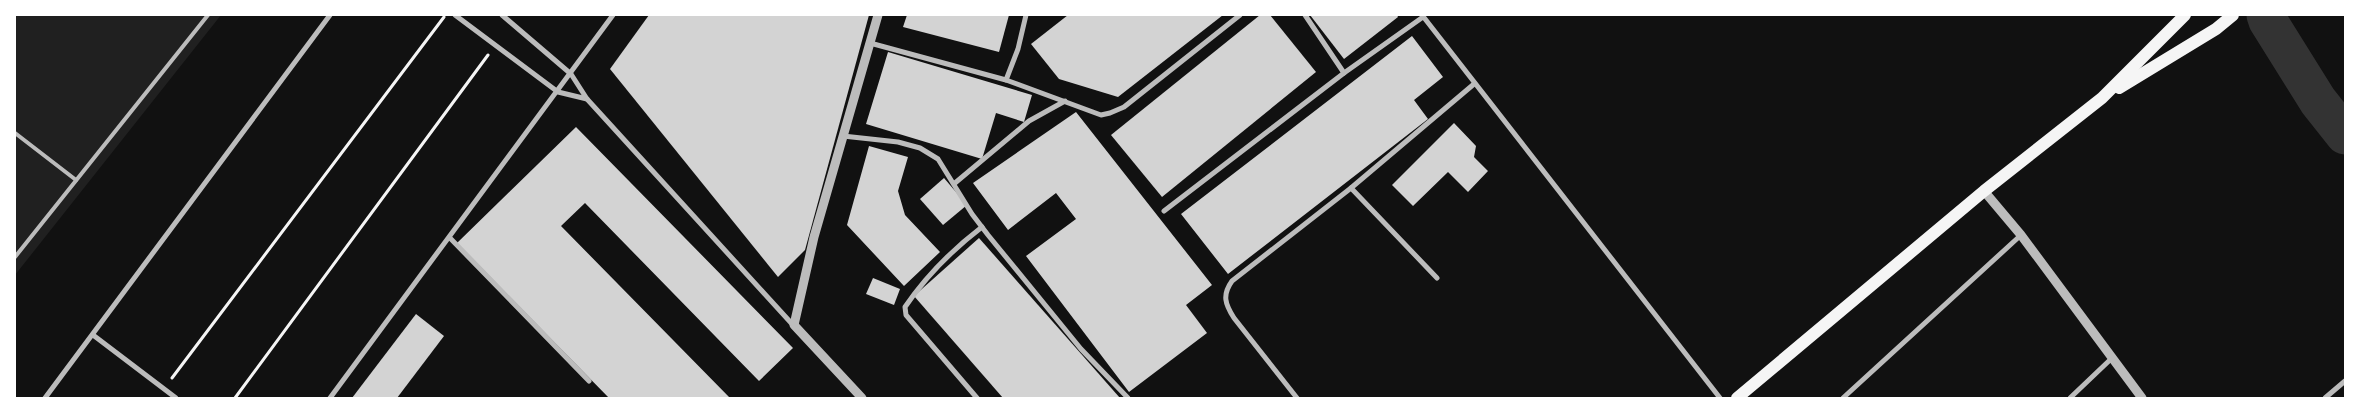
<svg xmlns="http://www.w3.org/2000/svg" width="2360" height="413" font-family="'Noto Sans',sans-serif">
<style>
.green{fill:#202020}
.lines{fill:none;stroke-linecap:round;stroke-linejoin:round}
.river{stroke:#333;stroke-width:39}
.building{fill:#d3d3d3}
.path{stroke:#f5f5f5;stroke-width:3}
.service{stroke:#bcbcbc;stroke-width:4}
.minor{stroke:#bcbcbc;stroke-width:5}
.tertiary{stroke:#bcbcbc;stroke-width:9}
.primary{stroke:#f5f5f5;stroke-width:12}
</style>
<rect width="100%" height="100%" fill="#111"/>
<!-- green -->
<path class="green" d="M 15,15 L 221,15 L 15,275 Z"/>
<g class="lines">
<!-- river -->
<path class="river" d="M 2266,15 L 2268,21 L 2318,101 L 2345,135"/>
</g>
<!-- building -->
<g class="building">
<path d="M 649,15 L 869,15 L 805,250 L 778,277 L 610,69 Z"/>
<path d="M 907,15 L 1009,15 L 999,52 L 903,27 Z"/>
<path d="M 1068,15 L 1223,15 L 1118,97 L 1059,79 L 1031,44 Z"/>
<path d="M 1260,15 L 1270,15 L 1316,72 L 1162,197 L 1111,135 Z"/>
<path d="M 1310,15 L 1397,15 L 1398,17 L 1344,59 Z"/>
<path d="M 1412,36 L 1443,77 L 1414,100 L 1428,119 L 1228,274 L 1181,214 Z"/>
<path d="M 888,52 L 1032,95 L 1024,122 L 996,113 L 982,159 L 866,124 Z"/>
<path d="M 1076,112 L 1212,285 L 1186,305 L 1207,333 L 1129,392 L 1026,256 L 1076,219 L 1056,193 L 1008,230 L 973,183 Z"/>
<path d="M 1454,123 L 1476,146 L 1474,157 L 1488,171 L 1468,192 L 1448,172 L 1413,206 L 1392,185 Z"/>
<path d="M 576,127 L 793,348 L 759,381 L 585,203 L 561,226 L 730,398 L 609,398 L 457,243 Z"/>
<path d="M 869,146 L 908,157 L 898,191 L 905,215 L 940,252 L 904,286 L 847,225 Z"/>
<path d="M 944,178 L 967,205 L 943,225 L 920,199 Z"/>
<path d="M 979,238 L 1120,398 L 1003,398 L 914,296 Z"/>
<path d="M 873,278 L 900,289 L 894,305 L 866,294 Z"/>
<path d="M 416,314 L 444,336 L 397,398 L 352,398 Z"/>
</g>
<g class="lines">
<!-- path -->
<g class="path">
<path d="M 172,378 L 444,17"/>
<path d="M 235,398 L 488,55"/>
</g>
<!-- service -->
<g class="service">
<path d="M 15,133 L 76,180"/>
<path d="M 15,257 L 208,15"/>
</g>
<!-- minor -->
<g class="minor">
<path d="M 455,15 L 558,92 L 587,99"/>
<path d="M 502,15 L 571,74 L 587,99 L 793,325"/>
<path d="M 1305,15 L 1344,73 L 1423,17"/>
<path d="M 1422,15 L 1720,398"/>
<path d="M 870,43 L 1006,80 L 1101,115 L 1110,113 L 1124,107 L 1240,15"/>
<path d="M 1006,80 L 1018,49 L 1026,15"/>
<path d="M 843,136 L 898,142 L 920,148 L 938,159 L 972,214 L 988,235 L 1081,349 L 1128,398"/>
<path d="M 955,183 L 1029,121 L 1065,101"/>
<path d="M 1351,188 L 1437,278"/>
<path d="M 1164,211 L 1344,73"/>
<path d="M 450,238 L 589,381"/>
<path d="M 93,335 L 176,398"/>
<path d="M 45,398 L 330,15"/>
<path d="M 330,398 L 613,15"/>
<path d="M 977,398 L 906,315 L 905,307 C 926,276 952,250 982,227"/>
<path d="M 1297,398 L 1234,318 C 1225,304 1222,295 1232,281 L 1351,188 L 1474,84"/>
<path d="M 1843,398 L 2021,235"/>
<path d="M 2070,398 L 2112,358"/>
<path d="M 2325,398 L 2345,381"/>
</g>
<!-- tertiary -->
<g class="tertiary">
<path d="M 1984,191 L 2021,235 L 2142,398"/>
<path d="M 862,398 L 794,325 L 814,237 L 878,15"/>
</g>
<!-- primary -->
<g class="primary">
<path d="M 2119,88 L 2216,29 L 2233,15"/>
<path d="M 1737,398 L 1984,191 L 2102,98 L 2185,15"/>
</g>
</g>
<!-- border -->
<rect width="2360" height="413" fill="none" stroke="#ffffff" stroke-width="32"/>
</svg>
